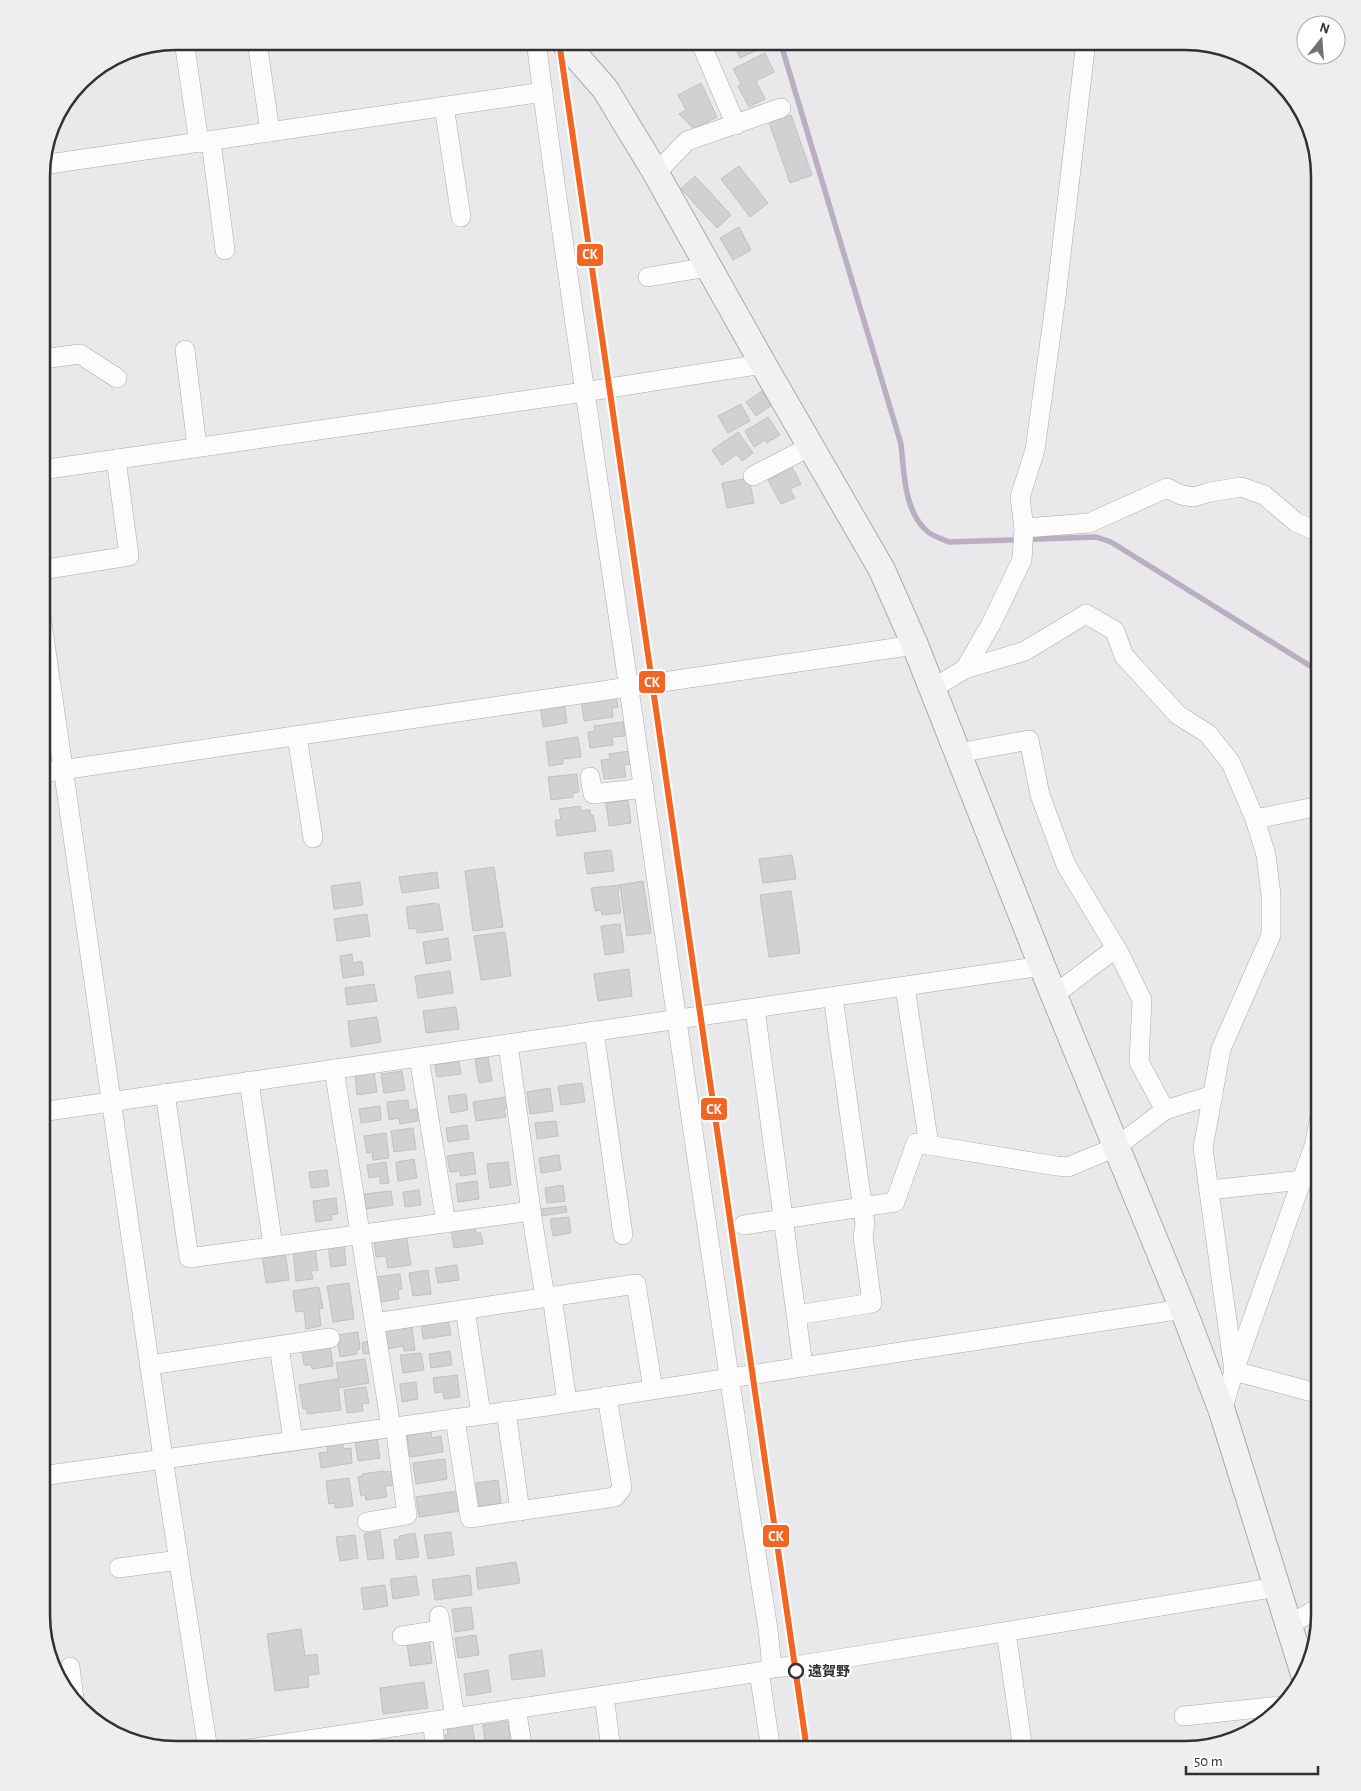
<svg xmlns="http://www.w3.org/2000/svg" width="1361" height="1791" font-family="'Alegreya Sans','Noto Sans JP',sans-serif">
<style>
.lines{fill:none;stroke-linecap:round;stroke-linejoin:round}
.stream{stroke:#b9aec2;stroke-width:5.5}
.building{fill:#d1d0d2;stroke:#c1c0c2}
.street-casing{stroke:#abaaac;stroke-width:20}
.secondary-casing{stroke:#abaaac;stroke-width:28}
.street{stroke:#fcfcfc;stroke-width:19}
.secondary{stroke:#f2f0f2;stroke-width:26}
.rail-1-casing{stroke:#fff;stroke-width:10}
.rail-1{stroke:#f26522;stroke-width:6}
.stop-dot{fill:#fff;stroke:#313032;stroke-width:2.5}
.labels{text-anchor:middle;stroke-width:4.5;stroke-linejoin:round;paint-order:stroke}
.stop-label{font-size:14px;font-weight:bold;fill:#313032;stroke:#fff;text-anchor:start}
.rim{fill:none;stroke:#313032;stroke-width:2.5}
.line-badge{stroke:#fff;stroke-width:2}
.badge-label{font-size:14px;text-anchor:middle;font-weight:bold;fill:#fff}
</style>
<rect width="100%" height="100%" fill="#e9e8ea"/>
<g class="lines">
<!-- stream -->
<path class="stream" d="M 780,41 L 901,444 C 904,473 904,512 928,532 C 933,536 942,539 949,542 L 1096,537 L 1111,542 L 1320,672"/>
</g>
<!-- building -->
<g class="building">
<path d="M 732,41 L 760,41 L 763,47 L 740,58 Z"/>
<path d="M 765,53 L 774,72 L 756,81 L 765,99 L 749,107 L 738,86 L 741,84 L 733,69 Z"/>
<path d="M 701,83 L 717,117 L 694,129 L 679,114 L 686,110 L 678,95 Z"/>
<path d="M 791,115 L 812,175 L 790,183 L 769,122 Z"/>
<path d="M 739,166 L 768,203 L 750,217 L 721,179 Z"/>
<path d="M 695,176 L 731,215 L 717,228 L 681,189 Z"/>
<path d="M 739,227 L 751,250 L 733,260 L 720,238 Z"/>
<path d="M 762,391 L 772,405 L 756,416 L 746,402 Z"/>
<path d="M 741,404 L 750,421 L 728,433 L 718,416 Z"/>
<path d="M 768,417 L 780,435 L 767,443 L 765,440 L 754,447 L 745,431 Z"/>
<path d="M 738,432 L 753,453 L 742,461 L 737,454 L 722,465 L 712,450 Z"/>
<path d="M 792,467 L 801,484 L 790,489 L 795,498 L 781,504 L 768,480 Z"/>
<path d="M 749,478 L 754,503 L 727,508 L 722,483 Z"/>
<path d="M 616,695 L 618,707 L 612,708 L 613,717 L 584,721 L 581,699 Z"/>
<path d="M 564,701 L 567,723 L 543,727 L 540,705 Z"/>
<path d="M 623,722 L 625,736 L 612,737 L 613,745 L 590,748 L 588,732 L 595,731 L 594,726 Z"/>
<path d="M 578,737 L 581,757 L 563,759 L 563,764 L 549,766 L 546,742 Z"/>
<path d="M 630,751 L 632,764 L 624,765 L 626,777 L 604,779 L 601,760 L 610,759 L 609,754 Z"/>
<path d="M 577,774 L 579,792 L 573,793 L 573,797 L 551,800 L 548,777 Z"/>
<path d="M 628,800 L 631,823 L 609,826 L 606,803 Z"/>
<path d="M 580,806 L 581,811 L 590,810 L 591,816 L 593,815 L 596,831 L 557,836 L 555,820 L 561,820 L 559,809 Z"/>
<path d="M 611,850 L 614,871 L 587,874 L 584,853 Z"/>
<path d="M 792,855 L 796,879 L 763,883 L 759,859 Z"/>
<path d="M 494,867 L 503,927 L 473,931 L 465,871 Z"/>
<path d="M 437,872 L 439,888 L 402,893 L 399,877 Z"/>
<path d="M 643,881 L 651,933 L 627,936 L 620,885 Z"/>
<path d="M 360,882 L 363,905 L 334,909 L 331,886 Z"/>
<path d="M 620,885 L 618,891 L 621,913 L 602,915 L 601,910 L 595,911 L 591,888 Z"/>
<path d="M 791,891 L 800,953 L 769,957 L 760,895 Z"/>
<path d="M 435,903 L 435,904 L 439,904 L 443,930 L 417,933 L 417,928 L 409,929 L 406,907 Z"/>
<path d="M 367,914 L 370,936 L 337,941 L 334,919 Z"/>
<path d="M 620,924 L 624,952 L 605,955 L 601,926 Z"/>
<path d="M 505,932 L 511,976 L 481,980 L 474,936 Z"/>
<path d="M 448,938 L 451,960 L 426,964 L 423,942 Z"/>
<path d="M 352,954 L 353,963 L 362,961 L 364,975 L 343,978 L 340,956 Z"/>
<path d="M 629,969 L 632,996 L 598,1001 L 594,974 Z"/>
<path d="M 450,971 L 453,993 L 418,998 L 415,976 Z"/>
<path d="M 374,984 L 377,1001 L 347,1005 L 345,988 Z"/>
<path d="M 456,1007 L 459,1029 L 426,1033 L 423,1011 Z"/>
<path d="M 377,1017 L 381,1042 L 351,1047 L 348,1021 Z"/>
<path d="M 488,1057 L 492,1081 L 479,1083 L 475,1059 Z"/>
<path d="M 459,1061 L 461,1074 L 437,1077 L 435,1065 Z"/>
<path d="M 402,1071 L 405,1090 L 384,1093 L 381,1074 Z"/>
<path d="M 374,1072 L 377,1092 L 357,1095 L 355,1075 Z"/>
<path d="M 582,1083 L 585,1102 L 561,1105 L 558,1086 Z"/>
<path d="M 550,1088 L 553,1111 L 530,1114 L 527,1092 Z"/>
<path d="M 466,1094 L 468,1110 L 451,1113 L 448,1096 Z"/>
<path d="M 507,1097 L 508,1108 L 504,1109 L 506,1117 L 476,1121 L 473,1102 Z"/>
<path d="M 408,1100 L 409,1110 L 417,1109 L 418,1121 L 400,1124 L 399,1118 L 389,1120 L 387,1102 Z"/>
<path d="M 380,1106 L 381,1120 L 361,1123 L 359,1109 Z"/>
<path d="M 556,1121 L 558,1136 L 537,1139 L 535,1123 Z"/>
<path d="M 467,1125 L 469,1139 L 448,1142 L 446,1128 Z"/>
<path d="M 413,1128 L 416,1149 L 394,1152 L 391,1131 Z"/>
<path d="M 386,1133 L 389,1158 L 373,1160 L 372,1152 L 367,1153 L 364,1136 Z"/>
<path d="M 473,1152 L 476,1174 L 460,1176 L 460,1171 L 450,1172 L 447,1156 Z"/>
<path d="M 559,1155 L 561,1170 L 541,1173 L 539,1158 Z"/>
<path d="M 414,1159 L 417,1178 L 398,1181 L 396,1162 Z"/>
<path d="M 386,1162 L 389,1183 L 380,1184 L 380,1176 L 369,1178 L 367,1165 Z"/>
<path d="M 508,1162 L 511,1185 L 490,1188 L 487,1164 Z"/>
<path d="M 327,1170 L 329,1186 L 311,1188 L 309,1172 Z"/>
<path d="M 477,1181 L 479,1199 L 458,1202 L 456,1184 Z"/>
<path d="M 563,1185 L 565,1201 L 547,1203 L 545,1188 Z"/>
<path d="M 419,1190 L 421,1205 L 405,1207 L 403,1192 Z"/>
<path d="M 391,1191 L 393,1205 L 366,1209 L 364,1194 Z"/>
<path d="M 336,1198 L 338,1214 L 331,1215 L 332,1220 L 316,1222 L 313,1201 Z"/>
<path d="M 566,1206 L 567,1212 L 541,1216 L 541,1209 Z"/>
<path d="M 569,1217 L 571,1233 L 553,1236 L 550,1219 Z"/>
<path d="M 475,1226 L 476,1233 L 481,1233 L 483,1244 L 454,1248 L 451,1229 Z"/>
<path d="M 406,1234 L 411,1265 L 388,1268 L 386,1256 L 376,1257 L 374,1238 Z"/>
<path d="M 344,1243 L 346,1265 L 331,1267 L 328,1245 Z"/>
<path d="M 315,1248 L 318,1270 L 311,1271 L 313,1279 L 296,1281 L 293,1251 Z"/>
<path d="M 285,1251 L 289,1280 L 266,1283 L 262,1254 Z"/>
<path d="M 457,1265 L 459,1280 L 438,1283 L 435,1268 Z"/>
<path d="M 428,1270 L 431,1294 L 413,1296 L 409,1273 Z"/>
<path d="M 400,1274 L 402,1289 L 398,1290 L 399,1299 L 379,1302 L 376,1277 Z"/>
<path d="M 349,1283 L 354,1319 L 333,1322 L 327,1286 Z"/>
<path d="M 319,1287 L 323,1308 L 319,1309 L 321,1326 L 306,1329 L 304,1311 L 296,1312 L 293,1291 Z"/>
<path d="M 448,1319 L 451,1335 L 423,1339 L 421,1323 Z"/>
<path d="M 411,1321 L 415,1350 L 404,1351 L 403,1346 L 387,1349 L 384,1325 Z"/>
<path d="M 358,1332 L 360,1349 L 357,1350 L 357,1354 L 340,1357 L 337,1335 Z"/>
<path d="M 369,1341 L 370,1353 L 363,1354 L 362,1343 Z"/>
<path d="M 330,1345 L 333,1366 L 312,1369 L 311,1365 L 304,1365 L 302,1349 Z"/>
<path d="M 450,1351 L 452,1365 L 431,1368 L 429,1354 Z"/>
<path d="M 421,1353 L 424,1370 L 403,1373 L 400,1355 Z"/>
<path d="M 365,1359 L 369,1383 L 340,1388 L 336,1363 Z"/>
<path d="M 457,1375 L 460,1397 L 444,1399 L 443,1392 L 435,1393 L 433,1378 Z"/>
<path d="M 337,1379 L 341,1410 L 307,1414 L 307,1409 L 303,1409 L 299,1385 Z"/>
<path d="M 416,1382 L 418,1399 L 402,1402 L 400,1384 Z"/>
<path d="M 366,1387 L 369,1403 L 362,1404 L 363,1411 L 347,1413 L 344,1390 Z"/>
<path d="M 430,1424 L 432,1438 L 441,1436 L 443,1452 L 410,1457 L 406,1428 Z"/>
<path d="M 377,1438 L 380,1458 L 358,1461 L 355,1440 Z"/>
<path d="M 342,1440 L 344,1449 L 351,1448 L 352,1463 L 321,1468 L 319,1453 L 328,1452 L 326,1442 Z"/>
<path d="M 445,1459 L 447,1479 L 416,1484 L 413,1463 Z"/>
<path d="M 383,1471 L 383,1472 L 393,1471 L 395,1485 L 385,1486 L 387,1497 L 366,1500 L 365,1495 L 361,1496 L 358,1477 L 363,1476 L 362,1474 Z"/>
<path d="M 349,1478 L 353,1506 L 335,1508 L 335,1503 L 329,1504 L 326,1481 Z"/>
<path d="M 498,1480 L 501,1503 L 479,1506 L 476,1483 Z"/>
<path d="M 457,1491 L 460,1511 L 419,1517 L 416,1497 Z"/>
<path d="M 380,1531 L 384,1558 L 368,1560 L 364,1534 Z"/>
<path d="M 451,1532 L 454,1555 L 428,1559 L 424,1535 Z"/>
<path d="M 415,1533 L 419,1557 L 397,1560 L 394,1540 L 400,1539 L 399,1536 Z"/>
<path d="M 355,1535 L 358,1558 L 340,1561 L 336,1537 Z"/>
<path d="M 516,1562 L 520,1583 L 478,1589 L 476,1568 Z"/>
<path d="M 470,1575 L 472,1595 L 435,1600 L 432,1580 Z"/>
<path d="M 416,1576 L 419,1595 L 393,1599 L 390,1579 Z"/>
<path d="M 385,1585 L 388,1606 L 364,1610 L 361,1588 Z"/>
<path d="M 471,1607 L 474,1629 L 455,1632 L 452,1609 Z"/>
<path d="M 301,1629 L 305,1656 L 317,1654 L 319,1674 L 308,1675 L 309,1687 L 275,1691 L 267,1634 Z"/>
<path d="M 476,1635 L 479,1655 L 458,1658 L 455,1638 Z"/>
<path d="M 429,1639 L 432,1663 L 410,1666 L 407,1643 Z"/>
<path d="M 542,1650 L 545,1676 L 512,1680 L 509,1655 Z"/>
<path d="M 488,1670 L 491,1692 L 467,1696 L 464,1674 Z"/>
<path d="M 424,1682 L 428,1708 L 383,1714 L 380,1688 Z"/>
<path d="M 508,1721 L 510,1739 L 485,1743 L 483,1725 Z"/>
<path d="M 472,1723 L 475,1743 L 470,1744 L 471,1750 L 445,1750 L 443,1735 L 448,1735 L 447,1726 Z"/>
</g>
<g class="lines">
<!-- street casing -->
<g class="street-casing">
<g id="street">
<path d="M 184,41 L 199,143"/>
<path d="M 257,41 L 270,132"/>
<path d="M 536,41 C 566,276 603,510 637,744 C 680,1039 721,1335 768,1629 L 772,1668"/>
<path d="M 702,46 L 736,125"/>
<path d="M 444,106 L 461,217"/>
<path d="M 211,141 L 225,250"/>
<path d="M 42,165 L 543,92"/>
<path d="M 656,173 L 687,141 L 781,108"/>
<path d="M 648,277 L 709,267"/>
<path d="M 185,350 L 197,446"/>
<path d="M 42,359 L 80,354 L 117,378"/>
<path d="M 41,470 L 584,392 L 763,364"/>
<path d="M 753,476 L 811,446"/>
<path d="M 1024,528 L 1089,523 L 1167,488 L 1181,495 L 1194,497 L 1210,492 L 1241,487 L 1264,495 L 1296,522 L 1320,533"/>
<path d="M 41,570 L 129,556 L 116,459"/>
<path d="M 41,616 L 163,1458 L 208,1750"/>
<path d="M 965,669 L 991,624 L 1022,560 L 1024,528 L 1020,497 L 1035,450 L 1056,297 L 1086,41"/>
<path d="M 932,689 L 965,669 L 1025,651 L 1086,614 L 1115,631 L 1124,656 L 1178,715 L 1208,734 L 1231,763 L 1255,819 L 1266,855 L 1271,895 L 1271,935 L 1221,1049 L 1203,1148 L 1234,1371"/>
<path d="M 297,736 L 313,838"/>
<path d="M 958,753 L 1029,740 L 1040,795 L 1066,865 L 1119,953 L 1142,1000 L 1139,1062 L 1165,1110"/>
<path d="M 41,773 L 915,645"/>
<path d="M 590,777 L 593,794 L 644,788"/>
<path d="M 1255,819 L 1320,806"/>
<path d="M 905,987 L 929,1145"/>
<path d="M 1054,995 L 1116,948"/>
<path d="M 755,1009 L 803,1366"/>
<path d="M 594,1031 L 623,1235"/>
<path d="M 419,1057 L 446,1223"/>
<path d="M 334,1069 L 391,1427"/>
<path d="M 249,1081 L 273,1246"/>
<path d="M 165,1093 L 189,1258 L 531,1211 L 508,1044"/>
<path d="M 41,1112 L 1042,966"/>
<path d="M 1209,1190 L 1302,1180"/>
<path d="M 531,1211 L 545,1297"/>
<path d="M 744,1225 L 895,1202 L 916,1143 L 1057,1166 L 1068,1167 L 1116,1147 L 1165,1110 L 1213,1095"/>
<path d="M 552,1296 L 567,1402"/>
<path d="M 465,1309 L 481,1414"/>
<path d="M 797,1315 L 872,1303 L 863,1237 L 865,1224 L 833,997"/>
<path d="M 374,1323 L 636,1284 L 653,1389"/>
<path d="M 279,1346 L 293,1440"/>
<path d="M 150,1365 L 330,1338"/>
<path d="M 1234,1371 L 1320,1394"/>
<path d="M 506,1411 L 520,1511"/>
<path d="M 1222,1411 L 1234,1371 L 1314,1146 L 1320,1116"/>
<path d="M 455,1418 L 470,1518 L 615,1497 L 622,1488 L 607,1396"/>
<path d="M 41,1476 L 547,1406 L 1183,1309"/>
<path d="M 367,1522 L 407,1515 L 395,1426"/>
<path d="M 119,1568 L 179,1560"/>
<path d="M 439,1616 L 455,1718"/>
<path d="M 1289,1625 L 1320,1607"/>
<path d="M 1006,1632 L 1023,1750"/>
<path d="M 402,1636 L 441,1630"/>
<path d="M 70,1667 L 74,1699"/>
<path d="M 759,1672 L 771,1750"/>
<path d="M 604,1695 L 611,1750"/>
<path d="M 516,1708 L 523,1750"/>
<path d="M 1184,1716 L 1279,1706"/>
<path d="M 432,1721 L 436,1750"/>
<path d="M 241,1750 L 759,1672 L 772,1668 L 795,1666 L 1278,1587"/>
</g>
</g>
<!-- secondary casing -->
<g class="secondary-casing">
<path id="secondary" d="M 563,41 L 605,89 L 653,168 L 763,364 L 882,570 L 915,645 L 1042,966 L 1183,1309 L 1222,1411 L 1304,1674"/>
</g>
<!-- street -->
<use href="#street" class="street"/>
<!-- secondary -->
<use href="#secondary" class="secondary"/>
<!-- rail-1 casing -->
<g class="rail-1-casing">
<path id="rail-1" d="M 559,41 L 807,1750"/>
</g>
<!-- rail-1 -->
<use href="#rail-1" class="rail-1"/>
</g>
<!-- markers -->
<circle class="stop-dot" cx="796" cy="1671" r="7"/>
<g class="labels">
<!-- stop labels -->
<g class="stop-label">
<text x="808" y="1676">遠賀野</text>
</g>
</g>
<!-- crop -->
<path d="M0 0H1361V1791H0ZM176 50H1185A126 126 0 0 1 1311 176V1615A126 126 0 0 1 1185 1741H176A126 126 0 0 1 50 1615V176A126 126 0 0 1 176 50Z" fill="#efeeef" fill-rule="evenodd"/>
<path class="rim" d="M176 50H1185A126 126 0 0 1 1311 176V1615A126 126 0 0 1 1185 1741H176A126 126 0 0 1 50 1615V176A126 126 0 0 1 176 50Z"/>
<g class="line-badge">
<rect x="576" y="243" width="28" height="24" rx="5" fill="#f26522"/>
<rect x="638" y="670" width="28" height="24" rx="5" fill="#f26522"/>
<rect x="700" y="1097" width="28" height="24" rx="5" fill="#f26522"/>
<rect x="762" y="1524" width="28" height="24" rx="5" fill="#f26522"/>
</g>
<g class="badge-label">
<text x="590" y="259">CK</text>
<text x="652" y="687">CK</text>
<text x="714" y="1114">CK</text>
<text x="776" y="1541">CK</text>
</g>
<!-- north arrow -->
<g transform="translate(1321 40) rotate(17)"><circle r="24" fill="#ffffff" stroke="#adacad"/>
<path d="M0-4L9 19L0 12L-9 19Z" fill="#717072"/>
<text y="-8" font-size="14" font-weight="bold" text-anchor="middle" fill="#313032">N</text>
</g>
<!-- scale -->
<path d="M1186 1766v8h132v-8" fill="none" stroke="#313032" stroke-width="2.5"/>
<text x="1194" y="1766" font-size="15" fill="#313032" stroke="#ffffff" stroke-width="4" paint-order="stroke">50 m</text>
</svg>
